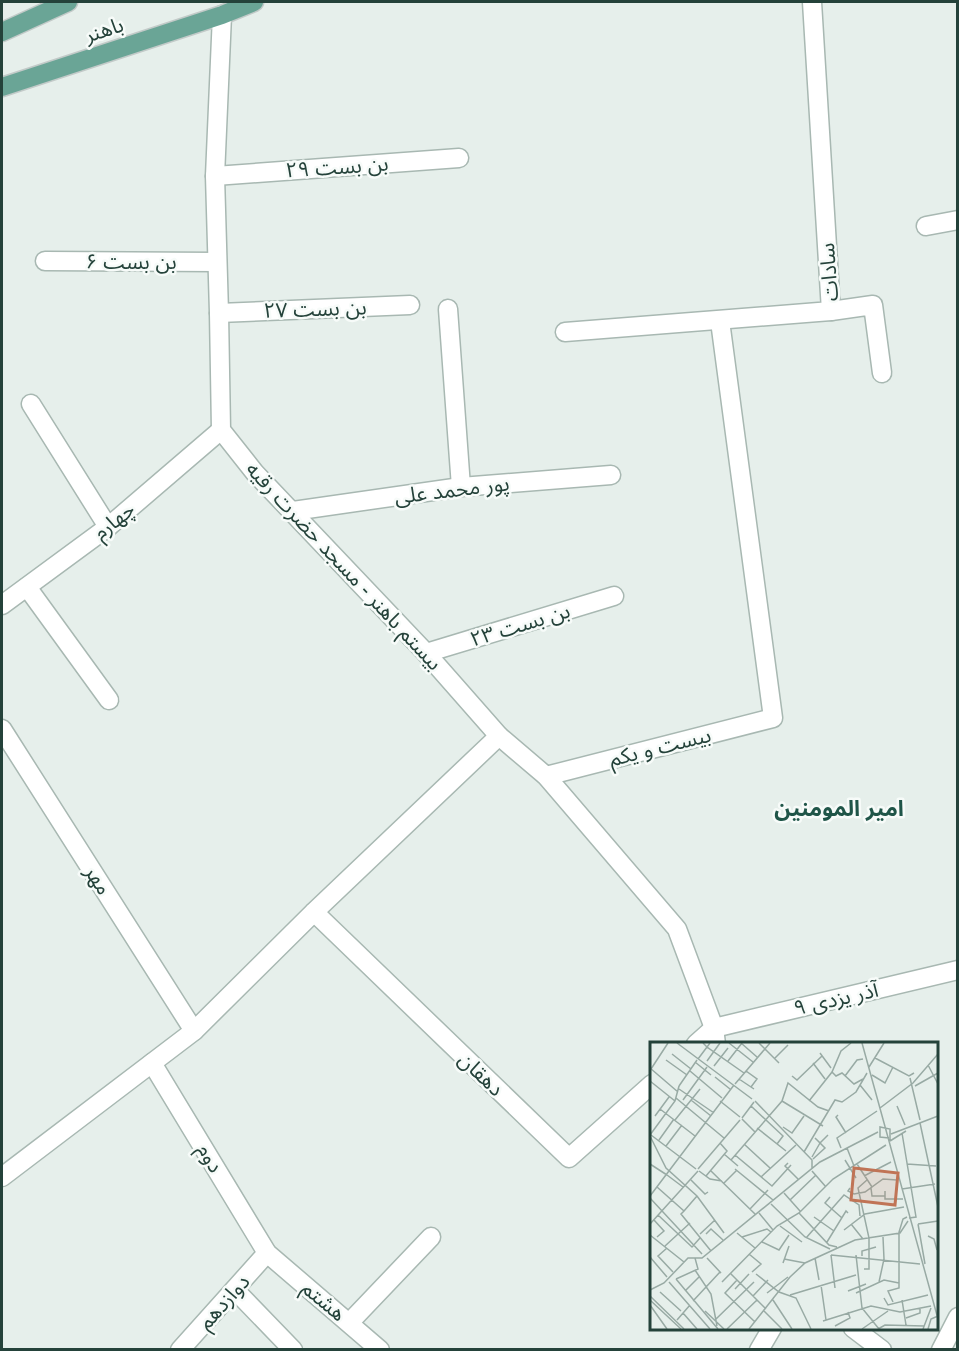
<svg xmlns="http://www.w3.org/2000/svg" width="959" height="1351" font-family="Arial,'Noto Sans Arabic',sans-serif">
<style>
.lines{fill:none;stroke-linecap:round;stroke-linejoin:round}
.minor-casing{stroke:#a8b8b2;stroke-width:21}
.primary-casing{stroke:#c2cac8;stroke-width:21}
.minor{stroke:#fff;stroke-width:18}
.primary{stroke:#6aa596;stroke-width:18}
.labels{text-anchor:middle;stroke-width:5;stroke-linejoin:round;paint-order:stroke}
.street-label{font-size:21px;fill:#24423a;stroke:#f7fbf9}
.neighbourhood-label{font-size:22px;font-weight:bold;fill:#1f5548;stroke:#f7fbf9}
.inset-road{fill:none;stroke:#98aaa4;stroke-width:1.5}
.view{fill:#c07456;fill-opacity:0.15;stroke:#c07456;stroke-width:3}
.inset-edge{fill:none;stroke:#24423a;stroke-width:3}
</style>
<rect width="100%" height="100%" fill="#e6efeb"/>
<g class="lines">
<!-- minor casing -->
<g class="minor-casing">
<g id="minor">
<path d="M 222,15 L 215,176 L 219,313 L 221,430 L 255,473 L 426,653 L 499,736 L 546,776 L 677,929 L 714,1028 L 716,1044"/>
<path d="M 215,176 L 459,158"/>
<path d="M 926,226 L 958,220"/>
<path d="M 45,261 L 217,262"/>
<path d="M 448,309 L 461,487"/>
<path d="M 831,311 L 873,305 L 882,373"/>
<path d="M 219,313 L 410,305"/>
<path d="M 565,332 L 831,311 L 812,2"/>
<path d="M 31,404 L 108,527"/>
<path d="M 293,511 L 461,487 L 611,475"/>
<path d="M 27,587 L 109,700"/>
<path d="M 2,605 L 108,527 L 221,430"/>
<path d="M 426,653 L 614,596"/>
<path d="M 2,729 L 194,1031"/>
<path d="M 546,776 L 773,718 L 720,321"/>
<path d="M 314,912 L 569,1158 L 652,1084"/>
<path d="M 696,1044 L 714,1028 L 958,970"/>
<path d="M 152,1063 L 267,1253 L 380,1350"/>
<path d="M 2,1177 L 194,1031 L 314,912 L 499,736"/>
<path d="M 235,1290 L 293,1350"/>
<path d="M 350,1322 L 431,1237"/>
<path d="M 853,1328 L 882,1350"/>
<path d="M 180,1350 L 267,1253"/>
<path d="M 759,1350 L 772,1328"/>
<path d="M 941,1350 L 958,1317"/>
</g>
</g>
<!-- primary casing -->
<g class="primary-casing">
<g id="primary">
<path d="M 2,32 L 68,2"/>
<path d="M 2,87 L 222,15 L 254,2"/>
</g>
</g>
<!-- minor -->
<use href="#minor" class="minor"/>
<!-- primary -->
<use href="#primary" class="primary"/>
</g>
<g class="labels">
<!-- street labels -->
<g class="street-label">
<text transform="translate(104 30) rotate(-18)" y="7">باهنر</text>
<text transform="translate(337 167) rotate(-4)" y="7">بن بست ۲۹</text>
<text x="131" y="269">بن بست ۶</text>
<text transform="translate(829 272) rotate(-94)" y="7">سادات</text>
<text transform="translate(315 309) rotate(-2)" y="7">بن بست ۲۷</text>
<text transform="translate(452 490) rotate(-7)" y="7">پور محمد علی</text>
<text transform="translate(114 521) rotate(-39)" y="7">چهارم</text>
<text transform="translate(344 566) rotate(47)" y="7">بیستم باهنر - مسجد حضرت رقیه</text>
<text transform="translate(520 625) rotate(-17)" y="7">بن بست ۲۳</text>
<text transform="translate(660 747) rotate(-14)" y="7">بیست و یکم</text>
<text transform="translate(98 880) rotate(57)" y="7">مهر</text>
<text transform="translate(836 999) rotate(-13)" y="7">آذر یزدی ۹</text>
<text transform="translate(481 1074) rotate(44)" y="7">دهقان</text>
<text transform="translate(210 1158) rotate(59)" y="7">دوم</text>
<text transform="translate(324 1301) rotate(40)" y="7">هشتم</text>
<text transform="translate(224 1302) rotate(-48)" y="7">دوازدهم</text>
</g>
<!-- neighbourhood labels -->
<g class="neighbourhood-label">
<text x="839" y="816">امیر المومنین</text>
</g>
</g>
<!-- overview -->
<g transform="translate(650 1042)">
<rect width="288" height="288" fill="#e6efeb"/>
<path class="inset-road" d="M 27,1 L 102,57M 60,1 L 57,5 L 94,31M 79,1 L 103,20M 91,1 L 107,15M 109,1 L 129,21M 212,1 L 288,277M 170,11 L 181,26M 22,12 L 41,27M 225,16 L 259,34 L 264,31M 48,17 L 57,5 L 53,1M 124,17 L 138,3M 16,18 L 37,33M 57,19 L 70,1M 78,19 L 92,1M 45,20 L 61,33M 163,21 L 175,37M 278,23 L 288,42M 64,24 L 78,6M 219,25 L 234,1M 0,26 L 28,50M 1,27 L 18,1M 40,29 L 72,56M 96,29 L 107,37 L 101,45M 182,30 L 186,34 L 192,31 L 204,42 L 213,37M 222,33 L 235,41 L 243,25M 142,34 L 147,38 L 172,14M 195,34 L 207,18 L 213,17M 65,35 L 80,47M 260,36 L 270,78M 89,37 L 104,47M 0,39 L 25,59M 85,42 L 120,1M 210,43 L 222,58M 29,44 L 47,18M 265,44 L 288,31M 29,47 L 64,71M 26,56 L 74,96M 33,58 L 57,25M 41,58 L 61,74M 70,59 L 90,75M 105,59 L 162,118 L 162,126M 132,59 L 173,84M 159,59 L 182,30 L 191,9 L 201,1M 101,64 L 133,94 L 127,102M 247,64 L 255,83M 230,66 L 263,41 L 288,12M 10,67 L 45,94M 188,73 L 186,75 L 196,91M 5,74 L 19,55M 92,76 L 104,60M 92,77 L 105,90M 25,78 L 50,47M 270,81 L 288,165M 133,85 L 142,91 L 154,74M 107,86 L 136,109M 252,91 L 266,175 L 259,176M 241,92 L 288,74M 0,93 L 25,59 L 29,44M 1,93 L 46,127M 0,94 L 16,126 L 47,154 L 74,191M 239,96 L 230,95 L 230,85 L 240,87 L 240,99M 9,98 L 24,77M 240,99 L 256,89M 94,102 L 120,126M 16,104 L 32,83M 191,106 L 187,96 L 227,69M 197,106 L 204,124M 154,110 L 185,58 L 192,60 L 206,50 L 217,31M 74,112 L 88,124M 85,113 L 122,144 L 141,123M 162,115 L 170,101 L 165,96M 163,117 L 175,106 L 170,101 L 178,93M 81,118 L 132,59 L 138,41 L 168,65 L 179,69M 195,118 L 206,136M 138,121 L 135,124 L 148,137M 0,122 L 17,133M 207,122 L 222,145M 257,122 L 286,124M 48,127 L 90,78M 85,127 L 123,158M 49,129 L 60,137 L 72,139M 61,129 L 105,172M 162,129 L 176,145M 17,133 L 33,145M 56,134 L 77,109 L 70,101M 214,134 L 241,120M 111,135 L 146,103M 41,138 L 55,152 L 58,150M 74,141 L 87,128M 7,145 L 34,169 L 31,172 L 61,209M 200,146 L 198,149 L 204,152 L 215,150 L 233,137 L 247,138M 221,146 L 222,154 L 235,154M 252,147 L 285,142M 235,149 L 235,157 L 253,157M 134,151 L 150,169M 0,154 L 84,43M 180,155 L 175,161 L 192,176M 0,156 L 52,212M 140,158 L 166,133M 121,162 L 155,195 L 180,207M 100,167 L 118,148M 34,169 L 47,154M 109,171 L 123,188M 149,171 L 179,203 L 187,205M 8,173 L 42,205 L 50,196M 164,175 L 184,189M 4,178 L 14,189 L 7,195M 0,182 L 48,129M 201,182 L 213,197M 268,182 L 275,222M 268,182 L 288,179M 130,184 L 152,200M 194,188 L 215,172 L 254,165M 87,191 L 105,206M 50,192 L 65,178M 56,192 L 61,187 L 73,198M 0,193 L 34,220M 278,194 L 284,197 L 287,208M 92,195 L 117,187 L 121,190M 156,196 L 194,153 L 209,163 L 210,174M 112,200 L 129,208 L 139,193M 177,200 L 196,169 L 198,171M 15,204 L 40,181M 17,206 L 8,214 L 23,230M 99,212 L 111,222 L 102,230M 181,213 L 270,222M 181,213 L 185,246M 206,213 L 212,266 L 229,287M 212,214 L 212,209 L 226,205M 0,215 L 17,235M 45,216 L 52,216 L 170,120 L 228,90M 57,216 L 71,231M 165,216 L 169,238M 134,217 L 155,221M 133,221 L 139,204M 214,227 L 219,227 L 219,196 L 208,146 L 217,138M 45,228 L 61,252 L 67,284M 80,231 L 116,267M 106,232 L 129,250 L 146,256 L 161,287M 26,237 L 68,287M 87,238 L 75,251 L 105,280M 19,240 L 60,287M 72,240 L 127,184 L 149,171 L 183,137 L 236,103M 229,240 L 234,217 L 233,195M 171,243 L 176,278M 85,247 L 99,232M 0,248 L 14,241 L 38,216 L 45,216 L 48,227 L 26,237M 35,249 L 49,235M 198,249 L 216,242M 10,250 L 31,269M 117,251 L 138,235M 206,251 L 234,238 L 249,241M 140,253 L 206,233M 0,254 L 34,287M 103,254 L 118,238M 234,256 L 238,263 L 278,253M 0,258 L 31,287M 123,258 L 142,287M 252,258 L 256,283M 43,259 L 70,230M 243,260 L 238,249 L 249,246 L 249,190 L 253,177 L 257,175M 0,263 L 17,287M 55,269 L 74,287M 114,269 L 132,287M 33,271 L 47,287M 256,276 L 270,271 L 270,266M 66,277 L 104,240M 27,278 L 40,263M 173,279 L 221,264 L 250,270 L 281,264M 185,284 L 200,276 L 198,270M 77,287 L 107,258M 99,287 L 140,235 L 155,221 L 205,198 L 250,191 L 258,179M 212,287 L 238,269M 228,287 L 235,283 L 274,284M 273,287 L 281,266M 278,287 L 281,277 L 288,274"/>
<path class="view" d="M 204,126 L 248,131 L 245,163 L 201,158 Z"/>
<rect width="288" height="288" class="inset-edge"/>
</g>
<!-- border -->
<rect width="959" height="1351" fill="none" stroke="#24423a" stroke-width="6"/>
</svg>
